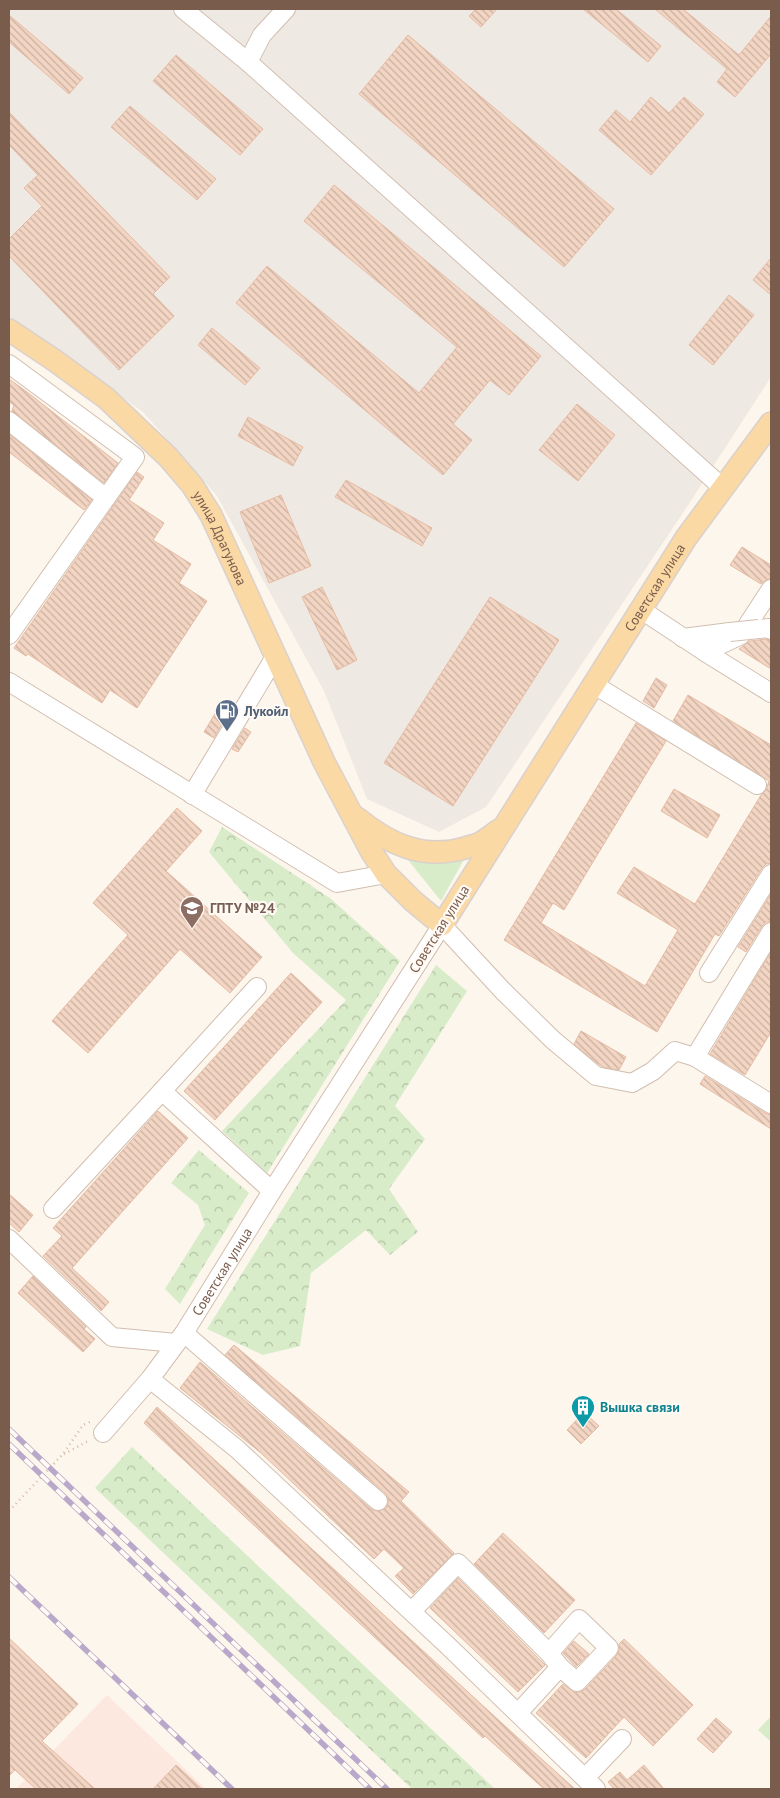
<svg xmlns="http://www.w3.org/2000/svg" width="780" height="1798" font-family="'PT Sans',sans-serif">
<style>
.commercial{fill:#fde8e0}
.industrial{fill:#efe9e4}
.grass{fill:#d8ecc9}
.forest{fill:url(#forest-crowns)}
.building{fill:url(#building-back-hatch);stroke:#e6bba3}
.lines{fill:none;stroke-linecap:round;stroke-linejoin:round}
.minor-casing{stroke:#d1beb0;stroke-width:20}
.major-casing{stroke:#dad1cd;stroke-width:24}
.path{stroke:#d9b8a5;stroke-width:2.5;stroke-dasharray:1 4;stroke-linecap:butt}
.minor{stroke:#fff;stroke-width:18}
.major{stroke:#fbd9a5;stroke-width:21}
.rail-casing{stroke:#b9a8c9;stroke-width:5.5}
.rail{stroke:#fffaf3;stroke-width:4;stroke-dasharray:11;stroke-linecap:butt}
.minor-bridge-casing{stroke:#d1beb0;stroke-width:20;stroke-linecap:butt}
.minor-bridge{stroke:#fff;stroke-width:18}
.labels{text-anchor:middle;stroke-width:4.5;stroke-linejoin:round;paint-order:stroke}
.street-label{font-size:14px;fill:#7a5c4d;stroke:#fffaf3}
.service-label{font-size:14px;font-weight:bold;fill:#4e5e75;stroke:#fffaf3;text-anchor:start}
.education-label{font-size:14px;font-weight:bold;fill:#785e54;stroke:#fffaf3;text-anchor:start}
.culture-label{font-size:14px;font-weight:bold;fill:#0d838f;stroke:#fffaf3;text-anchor:start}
</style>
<defs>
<pattern id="forest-crowns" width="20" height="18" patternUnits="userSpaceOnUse" patternTransform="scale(1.25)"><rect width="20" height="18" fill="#d8ecc9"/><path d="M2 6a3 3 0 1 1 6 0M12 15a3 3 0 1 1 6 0" fill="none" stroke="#b4c2a5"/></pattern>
<pattern id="building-back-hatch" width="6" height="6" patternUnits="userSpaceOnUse" patternTransform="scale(1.25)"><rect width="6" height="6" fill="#f3d5c3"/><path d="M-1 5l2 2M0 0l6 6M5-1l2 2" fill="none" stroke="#cab0a1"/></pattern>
</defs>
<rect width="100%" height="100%" fill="#fdf6ec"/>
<!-- commercial -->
<path class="commercial" d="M 107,1695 L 206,1789 L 16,1789 Z"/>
<!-- industrial -->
<path class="industrial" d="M 9,9 L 771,9 L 771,377 L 683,513 L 486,807 L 439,832 L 367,799 L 324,691 L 217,496 L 143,412 L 9,317 Z"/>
<!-- grass -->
<g class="grass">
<path d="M 400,850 L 467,854 L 441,901 Z"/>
<path d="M 771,1716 L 771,1742 L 758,1730 Z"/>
</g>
<!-- forest -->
<g class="forest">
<path d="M 222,827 L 330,898 L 400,961 L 267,1173 L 222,1131 L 346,1000 L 293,953 L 209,852 Z"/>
<path d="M 436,965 L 467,991 L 395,1106 L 425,1139 L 389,1189 L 418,1232 L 390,1255 L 366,1230 L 311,1273 L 300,1346 L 263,1355 L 207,1329 Z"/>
<path d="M 199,1150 L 249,1193 L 180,1304 L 165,1289 L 205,1225 L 198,1205 L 171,1183 Z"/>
<path d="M 132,1447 L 495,1789 L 412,1789 L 95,1488 Z"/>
</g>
<!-- building -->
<g class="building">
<path d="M 476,9 L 497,9 L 481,27 L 469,16 Z"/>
<path d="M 583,9 L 616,9 L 661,46 L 648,62 Z"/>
<path d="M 655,9 L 683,9 L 739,55 L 771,16 L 771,54 L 735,97 L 717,82 L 727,69 Z"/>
<path d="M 9,15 L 83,78 L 69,94 L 9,42 Z"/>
<path d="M 408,35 L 614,209 L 564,267 L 359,94 Z"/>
<path d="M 176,55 L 263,129 L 240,155 L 153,81 Z"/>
<path d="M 651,97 L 669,113 L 684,97 L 704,114 L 651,175 L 599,130 L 616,110 L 630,122 Z"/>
<path d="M 130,106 L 216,179 L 197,200 L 111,127 Z"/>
<path d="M 9,112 L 170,277 L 153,294 L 174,316 L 119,370 L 9,256 L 9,239 L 42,206 L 24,188 L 38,175 L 9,145 Z"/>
<path d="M 334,185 L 541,356 L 509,395 L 490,380 L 453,424 L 472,440 L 443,475 L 236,303 L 267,266 L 419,393 L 457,347 L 304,221 Z"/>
<path d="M 771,258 L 771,295 L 753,280 Z"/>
<path d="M 729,295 L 754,315 L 713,365 L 689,345 Z"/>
<path d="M 212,328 L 260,368 L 245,385 L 198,345 Z"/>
<path d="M 9,379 L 27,392 L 118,463 L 104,483 L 12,411 L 14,405 L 9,402 Z"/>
<path d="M 577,404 L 615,435 L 578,481 L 539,450 Z"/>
<path d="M 248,417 L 303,447 L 293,466 L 238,436 Z"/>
<path d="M 9,434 L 92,500 L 84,510 L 9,452 Z"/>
<path d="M 137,472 L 144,477 L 129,500 L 164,523 L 153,540 L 191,564 L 179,583 L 207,601 L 137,708 L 110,690 L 102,703 L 28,654 L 26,656 L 14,648 Z"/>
<path d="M 346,480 L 432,528 L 422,546 L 335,497 Z"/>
<path d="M 281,495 L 311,566 L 269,583 L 240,512 Z"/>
<path d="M 742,547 L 771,565 L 771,578 L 766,580 L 761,584 L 730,565 Z"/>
<path d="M 322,587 L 357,660 L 337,670 L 302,597 Z"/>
<path d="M 490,597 L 559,640 L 453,806 L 384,763 Z"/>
<path d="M 766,639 L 771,640 L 771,669 L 739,649 L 750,641 Z"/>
<path d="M 656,678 L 667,685 L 654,708 L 643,701 Z"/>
<path d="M 688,695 L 771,745 L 771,863 L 766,864 L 762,868 L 719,936 L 715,934 L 657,1032 L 504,940 L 636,723 L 666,741 L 564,910 L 553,903 L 541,923 L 645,986 L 678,930 L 617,893 L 634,867 L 695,904 L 761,795 L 766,790 L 769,781 L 673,721 Z"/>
<path d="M 216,712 L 226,717 L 214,738 L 204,732 Z"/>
<path d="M 245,728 L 251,732 L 238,752 L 232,749 Z"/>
<path d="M 674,789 L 720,815 L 707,838 L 661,811 Z"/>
<path d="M 177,808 L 202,831 L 166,871 L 262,957 L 230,993 L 180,949 L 88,1053 L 52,1021 L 128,935 L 93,903 Z"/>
<path d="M 771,894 L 771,921 L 766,922 L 762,926 L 746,952 L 738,947 Z"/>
<path d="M 771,952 L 771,1032 L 745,1075 L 710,1054 Z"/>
<path d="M 291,973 L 322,1002 L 215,1120 L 184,1091 Z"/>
<path d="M 581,1031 L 626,1057 L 619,1070 L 603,1067 L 597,1063 L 574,1044 Z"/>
<path d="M 705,1076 L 765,1113 L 771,1115 L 771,1129 L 700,1084 Z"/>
<path d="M 158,1111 L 188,1138 L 72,1268 L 109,1302 L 101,1311 L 43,1256 L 62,1236 L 53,1228 Z"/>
<path d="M 9,1194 L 33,1215 L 19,1232 L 9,1223 Z"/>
<path d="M 33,1276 L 86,1327 L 84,1329 L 95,1339 L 83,1352 L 18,1293 Z"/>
<path d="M 234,1345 L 409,1492 L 401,1501 L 454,1553 L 413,1594 L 395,1576 L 404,1568 L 384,1549 L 374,1559 L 261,1453 L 180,1388 L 200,1362 L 371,1509 L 376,1511 L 386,1508 L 388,1503 L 388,1497 L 385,1493 L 225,1355 Z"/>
<path d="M 157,1407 L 516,1736 L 575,1789 L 544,1789 L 485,1736 L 483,1738 L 144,1423 Z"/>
<path d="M 584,1412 L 599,1426 L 581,1444 L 567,1430 Z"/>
<path d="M 503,1533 L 575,1600 L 544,1633 L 474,1564 Z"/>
<path d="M 458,1578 L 545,1665 L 518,1692 L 430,1608 Z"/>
<path d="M 9,1638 L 78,1704 L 42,1741 L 95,1789 L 36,1789 L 15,1770 L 9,1776 Z"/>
<path d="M 624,1639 L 693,1705 L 653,1746 L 624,1717 L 586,1758 L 536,1713 L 563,1684 L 574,1692 L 580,1692 L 585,1689 L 617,1655 L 619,1650 L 619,1644 Z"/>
<path d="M 574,1641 L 589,1654 L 576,1667 L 563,1653 Z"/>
<path d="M 716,1718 L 732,1732 L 713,1753 L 697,1739 Z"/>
<path d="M 176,1765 L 202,1789 L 153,1789 Z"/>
<path d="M 644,1765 L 664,1789 L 614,1789 L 608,1782 L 620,1772 L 627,1780 Z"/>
</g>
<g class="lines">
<!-- minor casing -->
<g class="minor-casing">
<g id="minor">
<path d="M 183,9 L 248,62 L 723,488"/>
<path d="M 248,62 L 262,35 L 286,9"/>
<path d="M 9,364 L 135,457 L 9,635"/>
<path d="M 9,421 L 106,498"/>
<path d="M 640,609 L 705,652 L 771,693"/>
<path d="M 759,629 L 769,628 L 771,630"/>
<path d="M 683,638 L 730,632"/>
<path d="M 705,652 L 741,635 L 771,589"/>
<path d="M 9,682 L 337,883 L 386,874"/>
<path d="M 593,684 L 757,785"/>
<path d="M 192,795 L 275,657"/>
<path d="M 709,973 L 771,874"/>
<path d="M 695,1057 L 771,1104"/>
<path d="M 162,1091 L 257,987"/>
<path d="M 53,1209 L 162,1091 L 272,1191"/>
<path d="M 9,1239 L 112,1337 L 176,1343"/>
<path d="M 184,1333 L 378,1501"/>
<path d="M 150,1379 L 237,1449 L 446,1644 L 596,1789"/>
<path id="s1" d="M 103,1433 L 150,1379 L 184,1333 L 272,1191 L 442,925 L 503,991 L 553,1040 L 596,1076 L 632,1083 L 653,1071 L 675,1051 L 695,1057 L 771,932"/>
<path d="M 412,1611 L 458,1563 L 549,1653"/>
<path d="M 518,1713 L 560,1667 L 577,1682 L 609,1648 L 579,1619 L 549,1653 L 560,1667"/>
<path d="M 585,1778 L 622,1739"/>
</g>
</g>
<!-- major casing -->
<g class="major-casing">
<g id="major">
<path id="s2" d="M 9,330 L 54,360 L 106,398 L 168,457 L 192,485 L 211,515 L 324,762 L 371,851 L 386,874 L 413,901 L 442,925 L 686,538 L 771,423"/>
<path d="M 357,818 C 389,844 422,860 465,848 C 469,846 475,846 480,843 C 486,840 493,834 499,830"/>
</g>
</g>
<!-- path -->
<g class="path">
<path d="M 64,1454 L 90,1440"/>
<path d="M 9,1511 L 63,1454 L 83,1425 L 92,1421"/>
</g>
<!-- minor -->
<use href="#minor" class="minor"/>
<!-- major -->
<use href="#major" class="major"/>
<!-- rail casing -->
<g class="rail-casing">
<g id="rail">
<path d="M 9,1429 L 387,1789"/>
<path d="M 9,1444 L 370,1789"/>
<path d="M 9,1577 L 232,1789"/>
</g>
</g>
<!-- rail -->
<use href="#rail" class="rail"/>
<!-- minor-bridge casing -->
<g class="minor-bridge-casing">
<path id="minor-bridge" d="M 730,632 L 759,629"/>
</g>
<!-- minor-bridge -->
<use href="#minor-bridge" class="minor-bridge"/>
</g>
<!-- icons -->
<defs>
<g id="fuel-pin" transform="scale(1.25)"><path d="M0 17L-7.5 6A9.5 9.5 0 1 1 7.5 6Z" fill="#5c6f8a" stroke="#fffaf3"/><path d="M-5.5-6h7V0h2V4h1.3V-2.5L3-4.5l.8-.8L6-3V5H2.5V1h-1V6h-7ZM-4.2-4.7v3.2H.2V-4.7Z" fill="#fff"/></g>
<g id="university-pin" transform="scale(1.25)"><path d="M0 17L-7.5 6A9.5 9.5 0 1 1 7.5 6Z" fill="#8d6e63" stroke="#fffaf3"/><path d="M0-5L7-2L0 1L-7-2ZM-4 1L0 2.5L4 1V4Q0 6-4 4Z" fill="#fff"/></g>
<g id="building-pin" transform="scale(1.25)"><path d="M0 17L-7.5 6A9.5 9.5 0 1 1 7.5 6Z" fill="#0f9aa8" stroke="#fffaf3"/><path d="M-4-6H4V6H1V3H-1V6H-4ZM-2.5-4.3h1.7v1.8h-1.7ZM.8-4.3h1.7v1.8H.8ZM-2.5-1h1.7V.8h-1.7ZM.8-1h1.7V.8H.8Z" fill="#fff"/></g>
</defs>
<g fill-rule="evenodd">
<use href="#fuel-pin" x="227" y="711"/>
<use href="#university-pin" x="192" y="908"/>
<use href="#building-pin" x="583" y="1407"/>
</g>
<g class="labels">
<!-- street labels -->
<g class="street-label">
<text dy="5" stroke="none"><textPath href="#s2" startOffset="301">улица Драгунова</textPath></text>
<text dy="5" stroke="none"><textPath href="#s2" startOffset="1151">Советская улица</textPath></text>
<text transform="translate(439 929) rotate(-58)" y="5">Советская улица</text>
<text dy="5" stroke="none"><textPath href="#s1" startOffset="201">Советская улица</textPath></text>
</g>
<!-- service labels -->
<g class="service-label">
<text x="244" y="716">Лукойл</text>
</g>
<!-- education labels -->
<g class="education-label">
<text x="210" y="913">ГПТУ №24</text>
</g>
<!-- culture labels -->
<g class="culture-label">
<text x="600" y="1412">Вышка связи</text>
</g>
</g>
<!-- border -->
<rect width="780" height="1798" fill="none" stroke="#7a5c4d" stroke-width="20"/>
</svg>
